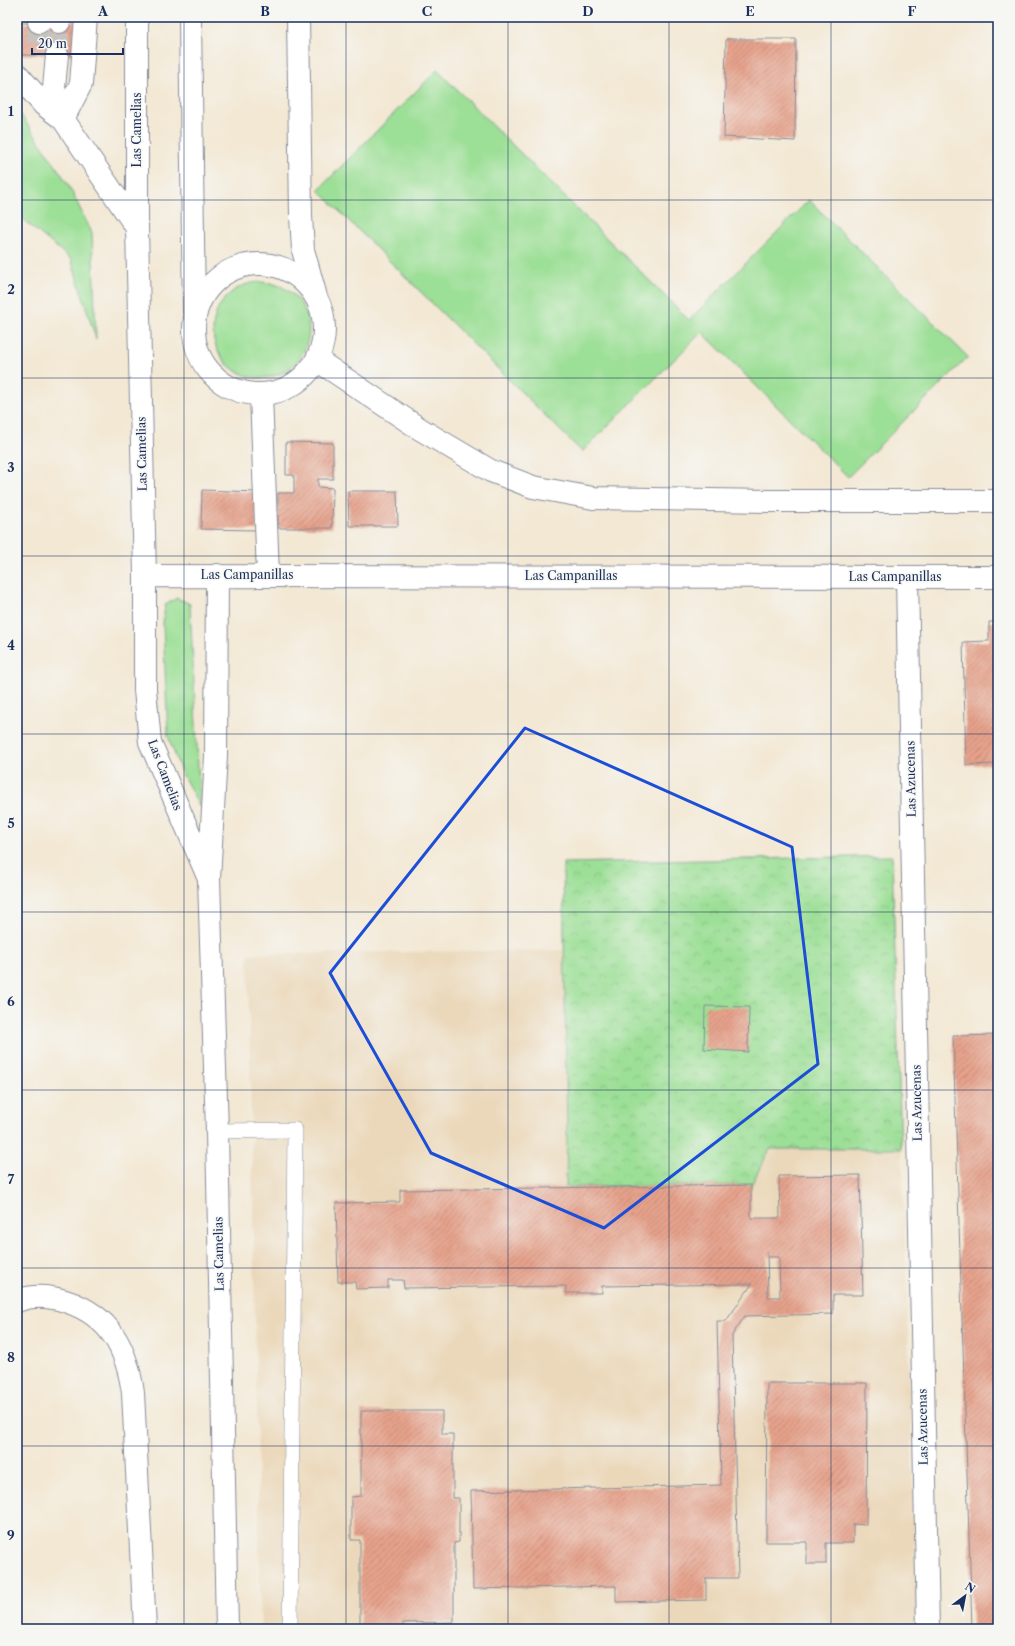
<svg xmlns="http://www.w3.org/2000/svg" width="1015" height="1646" font-family="'Libre Caslon Text',serif">
<style>
.built{fill:#ebd8ba}
.green{fill:#9cdf96;stroke:#5c877a}
.park{fill:url(#park-crowns);stroke:#5c877a}
.building{fill:url(#building-hatch);fill-rule:evenodd}
.lines{fill:none;stroke-linecap:round;stroke-linejoin:round}
.street-tunnel{stroke:#c8c3bc;stroke-width:22;stroke-dasharray:22 11;stroke-linecap:butt}
.lane-casing{stroke:#878c99;stroke-width:16}
.street-casing{stroke:#878c99;stroke-width:24}
.secondary-casing{stroke:#878c99;stroke-width:24}
.lane{stroke:#fff;stroke-width:15}
.street{stroke:#fff;stroke-width:22}
.secondary{stroke:#fff;stroke-width:22}
.marked{fill:none;stroke:#1d4ed8;stroke-width:3;stroke-linejoin:round}
.grid{fill:none;stroke:#1b2f5e;stroke-width:1;stroke-opacity:0.55}
.labels{text-anchor:middle;stroke-width:3;stroke-linejoin:round;paint-order:stroke}
.street-label{font-size:12px;fill:#1b2f5e;stroke:#f6f6f2}
.neatline{fill:none;stroke:#1b2f5e;stroke-width:1.5}
.grid-label{font-size:13px;text-anchor:middle;font-weight:bold;fill:#1b2f5e}
</style>
<defs>
<pattern id="park-crowns" width="20" height="18" patternUnits="userSpaceOnUse"><rect width="20" height="18" fill="#9cdf96"/><path d="M2 6a3 3 0 1 1 6 0M12 15a3 3 0 1 1 6 0" fill="none" stroke="#86c084"/></pattern>
<pattern id="building-hatch" width="6" height="6" patternUnits="userSpaceOnUse"><rect width="6" height="6" fill="#e6a28b"/><path d="M-1 1l2-2M0 6l6-6M5 7l2-2" fill="none" stroke="#ba8475"/></pattern>
</defs>
<rect width="100%" height="100%" fill="#f6f6f2"/>
<filter id="ink" filterUnits="userSpaceOnUse"><feTurbulence type="fractalNoise" baseFrequency=".025" numOctaves="2"/><feDisplacementMap in="SourceGraphic" scale="8" xChannelSelector="R" yChannelSelector="G"/><feConvolveMatrix kernelMatrix="1 2 1 2 8 2 1 2 1" color-interpolation-filters="sRGB"/></filter>
<filter id="wash" filterUnits="userSpaceOnUse"><feTurbulence type="fractalNoise" baseFrequency=".012" numOctaves="4" result="noise"/><feDisplacementMap in="SourceGraphic" scale="16" xChannelSelector="R" yChannelSelector="G"/><feGaussianBlur stdDeviation="0.9" result="paint"/><feColorMatrix in="noise" values="0 0 0 0 0 0 0 0 0 0 0 0 0 0 0 0 0 1.4 0 .05"/><feComposite in="paint" operator="in"/></filter>
<g filter="url(#wash)">
<rect width="100%" height="100%" fill="#f3e8d4"/>
<!-- built -->
<path class="built" d="M 892,856 L 918,1629 L 261,1629 L 248,954 L 565,950 L 563,863 Z"/>
<!-- green -->
<g class="green">
<path d="M 437,70 L 689,320 L 809,200 L 968,357 L 848,477 L 702,332 L 582,452 L 318,190 Z"/>
<path d="M 17,109 L 68,184 L 92,233 L 96,339 L 71,259 L 17,215 Z"/>
<circle cx="261" cy="330" r="48"/>
<path d="M 177,598 L 190,604 L 200,807 L 181,772 L 168,736 L 163,624 L 165,605 Z"/>
</g>
<!-- park -->
<path class="park" d="M 892,856 L 901,1149 L 770,1149 L 751,1185 L 566,1187 L 567,1136 L 563,863 Z"/>
<g id="blocks">
<!-- building -->
<g class="building">
<path d="M 511,17 L 521,17 L 514,21 Z"/>
<path d="M 79,22 L 79,55 L 19,55 L 19,23 Z"/>
<path d="M 726,39 L 796,39 L 795,141 L 724,137 Z"/>
<path d="M 286,442 L 333,443 L 333,479 L 318,479 L 318,487 L 333,488 L 332,528 L 278,528 L 278,493 L 294,493 L 294,475 L 286,475 Z"/>
<path d="M 202,490 L 258,492 L 257,530 L 201,529 Z"/>
<path d="M 348,491 L 397,491 L 398,526 L 349,526 Z"/>
<path d="M 989,622 L 998,622 L 998,764 L 966,765 L 963,642 L 989,641 Z"/>
<path d="M 705,1006 L 749,1007 L 748,1052 L 704,1049 Z"/>
<path d="M 998,1035 L 998,1629 L 972,1629 L 953,1036 Z"/>
<path d="M 860,1175 L 863,1295 L 833,1295 L 833,1314 L 745,1316 L 732,1335 L 738,1578 L 706,1578 L 706,1600 L 616,1602 L 616,1586 L 473,1589 L 471,1491 L 721,1485 L 717,1321 L 726,1321 L 752,1284 L 602,1286 L 602,1293 L 566,1293 L 566,1286 L 404,1288 L 403,1280 L 388,1280 L 388,1288 L 356,1289 L 355,1282 L 338,1282 L 336,1203 L 400,1202 L 400,1190 L 751,1185 L 751,1218 L 780,1218 L 779,1176 ZM 767,1251 L 768,1257 L 779,1257 L 780,1297 L 768,1297 Z"/>
<path d="M 767,1383 L 867,1383 L 866,1525 L 853,1524 L 853,1543 L 826,1543 L 826,1564 L 807,1564 L 807,1542 L 766,1542 Z"/>
<path d="M 361,1411 L 442,1411 L 442,1434 L 453,1434 L 453,1498 L 459,1498 L 459,1542 L 454,1543 L 454,1622 L 403,1623 L 403,1629 L 360,1629 L 360,1540 L 351,1540 L 351,1497 L 361,1496 Z"/>
</g>
</g>
</g>
<g filter="url(#ink)">
<use href="#blocks" fill-opacity="0" stroke="#878c99" stroke-width="1"/>
<g class="lines">
<!-- street-tunnel -->
<g class="street-tunnel">
<path d="M 39,22 L 38,47 L 40,55"/>
<path d="M 57,55 L 59,22"/>
</g>
<!-- lane casing -->
<g class="lane-casing">
<path id="lane" d="M 217,1131 L 295,1130 L 290,1629"/>
</g>
<!-- street casing -->
<g class="street-casing">
<g id="street">
<path d="M 137,17 L 137,228 L 145,576"/>
<path d="M 190,17 L 194,312"/>
<path d="M 298,17 L 301,216 L 303,250 L 315,293"/>
<path d="M 39,22 L 40,17"/>
<path d="M 59,22 L 59,17"/>
<path d="M 57,55 L 54,88 L 63,119 L 137,228"/>
<path d="M 17,74 L 44,105 L 63,119 L 81,84 L 86,17"/>
<circle cx="259" cy="329" r="65"/>
<path d="M 317,360 L 420,429 L 491,471 L 533,487 L 593,498 L 769,501 L 998,501"/>
<path d="M 261,395 L 268,575"/>
<path d="M 907,578 L 928,1629"/>
<path d="M 17,1301 C 32,1295 49,1296 65,1301 C 110,1315 127,1349 133,1393 L 145,1629"/>
</g>
</g>
<!-- secondary casing -->
<g class="secondary-casing">
<g id="secondary">
<path d="M 217,575 L 216,756 L 209,879 L 217,1131 L 227,1629"/>
<path d="M 209,879 L 150,742 L 145,690 L 145,576 L 998,577"/>
</g>
</g>
<!-- lane -->
<use href="#lane" class="lane"/>
<!-- street -->
<use href="#street" class="street"/>
<!-- secondary -->
<use href="#secondary" class="secondary"/>
</g>
</g>
<!-- marked area -->
<path class="marked" d="M 525,728 L 792,847 L 818,1064 L 604,1228 L 431,1153 L 330,973 Z"/>
<!-- grid -->
<path class="grid" d="M 184,17 L 184,1629M 346,17 L 346,1629M 508,17 L 508,1629M 669,17 L 669,1629M 831,17 L 831,1629M 17,200 L 998,200M 17,378 L 998,378M 17,556 L 998,556M 17,734 L 998,734M 17,912 L 998,912M 17,1090 L 998,1090M 17,1268 L 998,1268M 17,1446 L 998,1446"/>
<g class="labels">
<!-- street labels -->
<g class="street-label">
<text transform="translate(137 130) rotate(-90)" y="4">Las Camelias</text>
<text transform="translate(142 454) rotate(-91)" y="4">Las Camelias</text>
<text x="247" y="579">Las Campanillas</text>
<text x="571" y="580">Las Campanillas</text>
<text x="895" y="581">Las Campanillas</text>
<text transform="translate(165 775) rotate(69)" y="4">Las Camelias</text>
<text transform="translate(911 779) rotate(-91)" y="4">Las Azucenas</text>
<text transform="translate(917 1103) rotate(-91)" y="4">Las Azucenas</text>
<text transform="translate(219 1254) rotate(-91)" y="4">Las Camelias</text>
<text transform="translate(923 1427) rotate(-91)" y="4">Las Azucenas</text>
</g>
</g>
<!-- margin -->
<rect width="1015" height="1646" fill="none" stroke="#f6f6f2" stroke-width="44"/>
<!-- north arrow -->
<g transform="translate(965 1596) rotate(32)" stroke="#f6f6f2" stroke-width="3" paint-order="stroke">
<path d="M0-3L7 15L0 10L-7 15Z" fill="#1b2f5e"/>
<text y="-6" font-size="11" font-weight="bold" text-anchor="middle" fill="#1b2f5e">N</text>
</g>
<!-- scale -->
<path d="M32 48v6h91v-6" fill="none" stroke="#1b2f5e" stroke-width="2"/>
<text x="38" y="48" font-size="12" fill="#1b2f5e" stroke="#f6f6f2" stroke-width="3" paint-order="stroke">20 m</text>
<rect x="22" y="22" width="971" height="1602" class="neatline"/>
<g class="grid-label">
<text x="103" y="16">A</text>
<text x="265" y="16">B</text>
<text x="427" y="16">C</text>
<text x="588" y="16">D</text>
<text x="750" y="16">E</text>
<text x="912" y="16">F</text>
<text x="11" y="116">1</text>
<text x="11" y="294">2</text>
<text x="11" y="472">3</text>
<text x="11" y="650">4</text>
<text x="11" y="828">5</text>
<text x="11" y="1006">6</text>
<text x="11" y="1184">7</text>
<text x="11" y="1362">8</text>
<text x="11" y="1540">9</text>
</g>
</svg>
